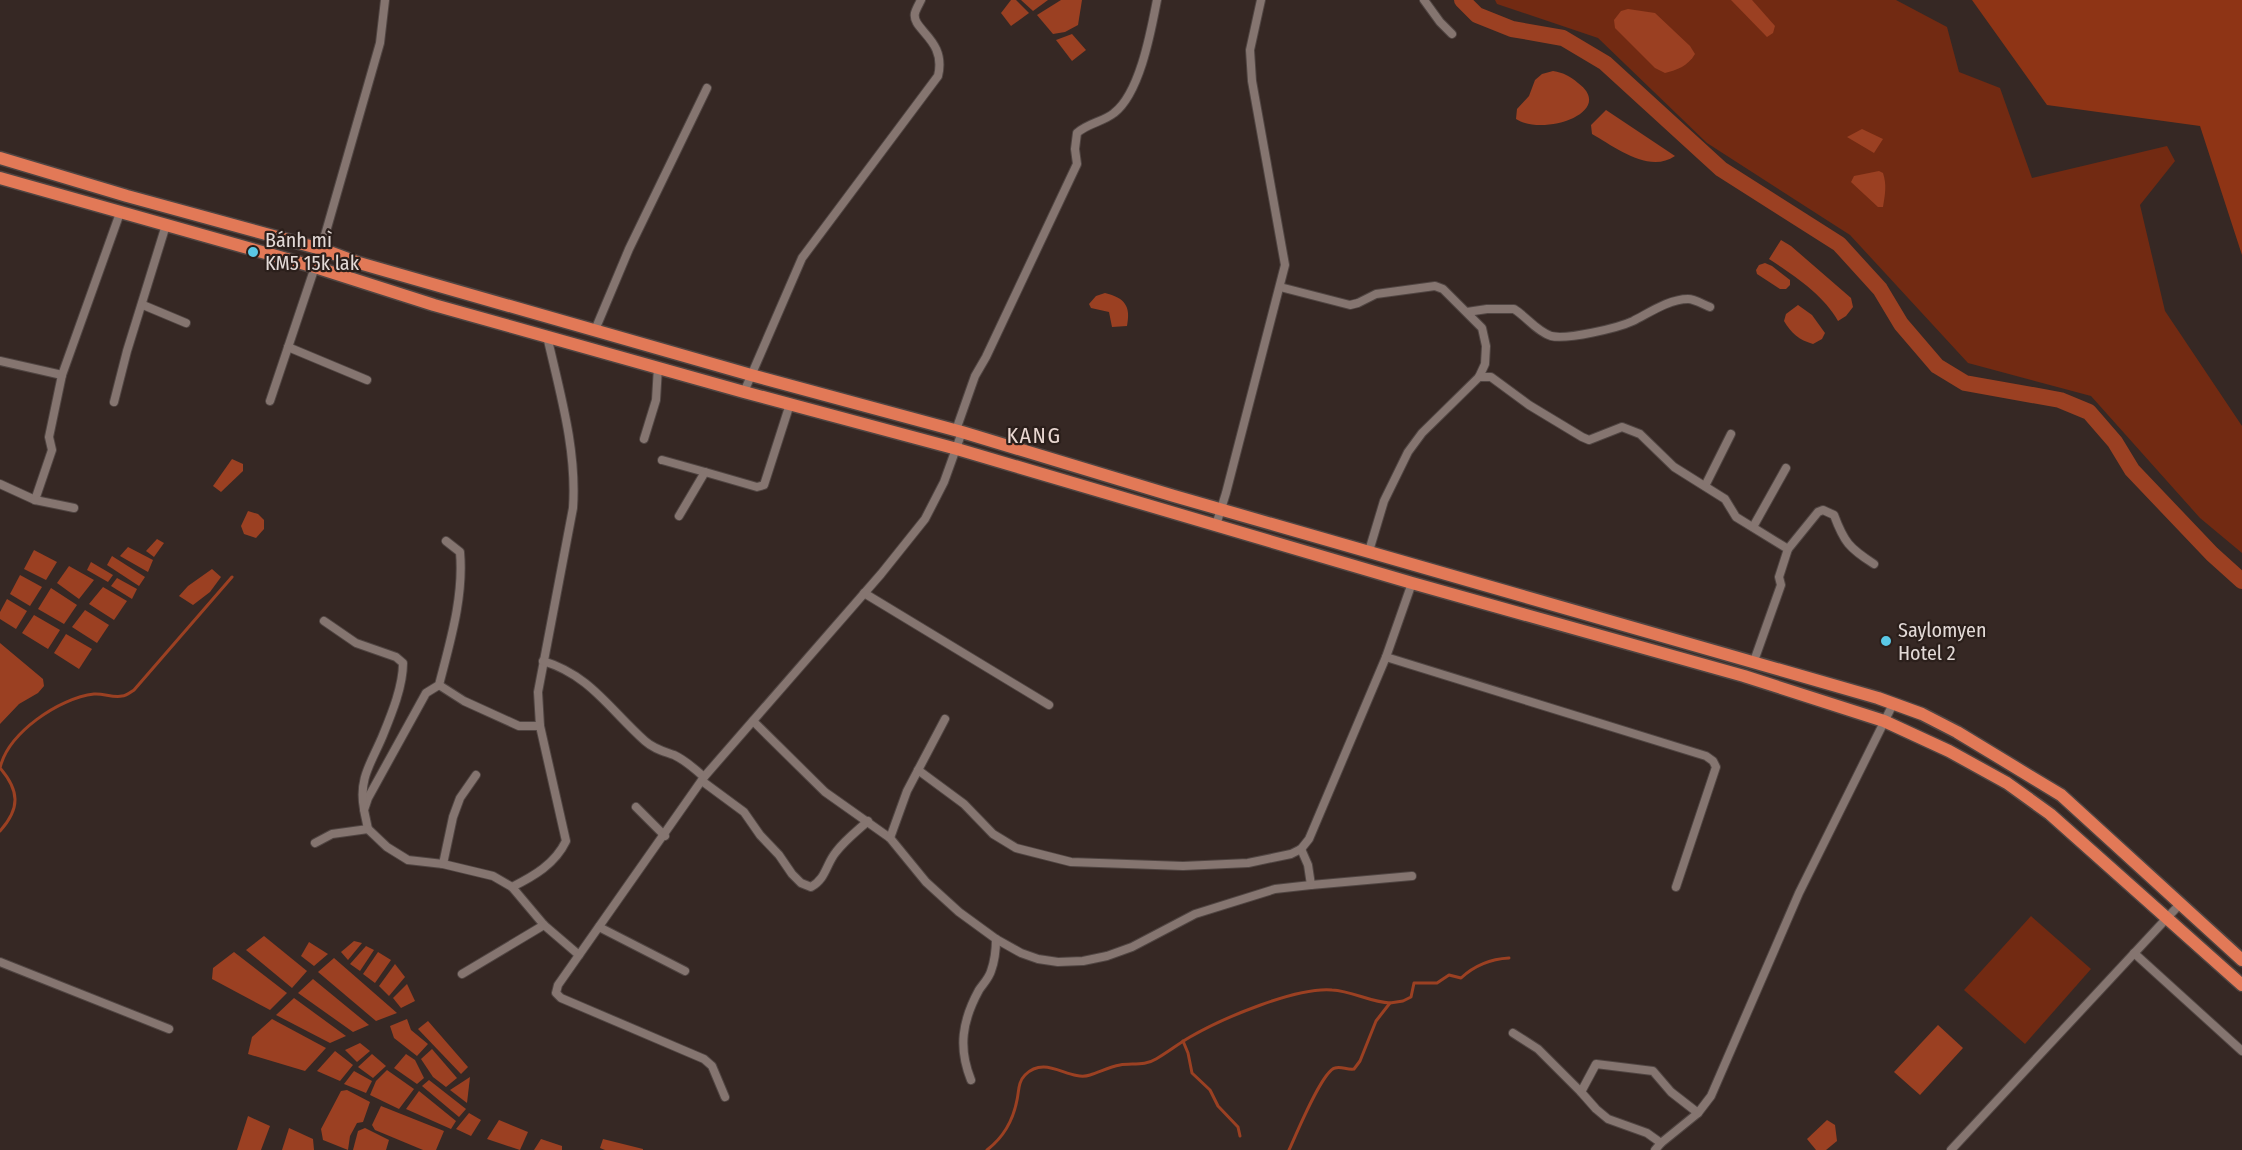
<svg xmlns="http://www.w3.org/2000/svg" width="2242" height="1150" font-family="'Fira Sans Condensed',sans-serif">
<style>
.green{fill:#722a12}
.forest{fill:#8e3415}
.water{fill:#9b4022}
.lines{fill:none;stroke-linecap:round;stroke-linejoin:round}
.stream{stroke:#9b4022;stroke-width:3}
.river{stroke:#9b4022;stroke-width:16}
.minor-casing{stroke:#504542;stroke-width:10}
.trunk-casing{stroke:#504542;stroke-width:15}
.minor{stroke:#857570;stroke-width:8}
.trunk{stroke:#e27957;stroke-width:12}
.poi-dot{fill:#5ac8e6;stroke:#2b1f1b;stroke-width:2}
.labels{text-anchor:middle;stroke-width:4.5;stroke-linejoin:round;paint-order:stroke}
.poi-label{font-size:20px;fill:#e3dad7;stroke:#2b1f1b;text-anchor:start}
.quarter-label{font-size:22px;letter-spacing:1.5px;fill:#e9d7d1;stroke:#2b1f1b}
</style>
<rect width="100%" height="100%" fill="#362824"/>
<!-- green -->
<g class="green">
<path d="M 1495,0 L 1896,0 L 1947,27 L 1959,72 L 2000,88 L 2032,178 L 2167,146 L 2175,161 L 2140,205 L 2165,311 L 2242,426 L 2242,553 L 2200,518 L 2091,396 L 1968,363 L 1850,235 L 1707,143 L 1598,38 L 1497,4 Z"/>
<path d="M 2031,916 L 2091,969 L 2025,1044 L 1964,990 Z"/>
</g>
<!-- forest -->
<path class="forest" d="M 1972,0 L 2242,0 L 2242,255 L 2200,126 L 2047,105 Z"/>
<!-- water -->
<g class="water">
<path d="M 1011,0 L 1016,0 L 1029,13 L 1011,26 L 1001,13 Z"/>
<path d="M 1021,0 L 1048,0 L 1033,11 Z"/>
<path d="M 1061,0 L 1082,0 L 1078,25 L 1065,32 L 1053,34 L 1037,15 Z"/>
<path d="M 1731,0 L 1752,0 L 1775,26 L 1773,33 L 1767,37 Z"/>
<path d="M 1628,9 L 1655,13 L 1690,46 L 1695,54 C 1688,66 1677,70 1665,73 L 1655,68 L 1615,28 L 1614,20 L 1621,11 Z"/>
<path d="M 1072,34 L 1086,50 L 1072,61 L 1056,40 Z"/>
<path d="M 1553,71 C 1564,73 1570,76 1578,83 C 1617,112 1543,137 1516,119 L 1517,109 L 1529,96 L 1535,80 L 1542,74 Z"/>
<path d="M 1606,110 L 1675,156 C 1649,174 1615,147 1592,134 L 1591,125 Z"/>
<path d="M 1862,129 L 1883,139 L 1874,153 L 1847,137 Z"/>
<path d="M 1879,171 L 1883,173 C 1887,185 1885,195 1883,207 L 1878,207 L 1851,182 L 1854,176 Z"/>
<path d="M 1781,240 L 1791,246 L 1851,298 L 1853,307 L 1846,316 L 1838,321 C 1824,295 1793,275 1769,259 Z"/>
<path d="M 1765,263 L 1772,266 L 1790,280 L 1790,285 L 1786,289 L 1780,289 L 1757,274 L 1756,270 L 1759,265 Z"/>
<path d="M 1105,293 C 1125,298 1131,306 1127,326 L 1112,327 L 1109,312 L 1091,308 L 1089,304 L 1096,296 Z"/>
<path d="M 1798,305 L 1812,315 L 1825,333 L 1822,339 L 1813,344 C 1799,340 1791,333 1784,321 L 1786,314 Z"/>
<path d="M 232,459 L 243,464 L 243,471 L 221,492 L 213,486 Z"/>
<path d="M 248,511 L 258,514 L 264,520 L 264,529 L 256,538 L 244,534 L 241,526 Z"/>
<path d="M 157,539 L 164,543 L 154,557 L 146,551 Z"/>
<path d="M 128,547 L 153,560 L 148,572 L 120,556 Z"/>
<path d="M 34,550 L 57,562 L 46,580 L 24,569 Z"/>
<path d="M 112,556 L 145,577 L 139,586 L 107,565 Z"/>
<path d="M 91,562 L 113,575 L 108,582 L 87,570 Z"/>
<path d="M 69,566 L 94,580 L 79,599 L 57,583 Z"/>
<path d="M 212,569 L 221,577 L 210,592 L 193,605 L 179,596 L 188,586 Z"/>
<path d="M 20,575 L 42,587 L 30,606 L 10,594 Z"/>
<path d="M 117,578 L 137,589 L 132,599 L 111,586 Z"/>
<path d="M 103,587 L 127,601 L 114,620 L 89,604 Z"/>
<path d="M 51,588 L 77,605 L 64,624 L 38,609 Z"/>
<path d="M 7,599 L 27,611 L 16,629 L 0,619 L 0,612 Z"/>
<path d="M 85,610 L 109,625 L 97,643 L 72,627 Z"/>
<path d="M 34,615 L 60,630 L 48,649 L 22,633 Z"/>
<path d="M 66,634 L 92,649 L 79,669 L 54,653 Z"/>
<path d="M 0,643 L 43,679 L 44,686 L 38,693 L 19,704 L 0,724 Z"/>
<path d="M 264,936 L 307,971 L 292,988 L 246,950 Z"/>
<path d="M 354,941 L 362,943 L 348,960 L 341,952 Z"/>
<path d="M 309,942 L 328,954 L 314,966 L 301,956 Z"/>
<path d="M 366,946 L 374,950 L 360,971 L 350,964 Z"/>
<path d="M 234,952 L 287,993 L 270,1010 L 212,979 L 213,968 Z"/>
<path d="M 378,952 L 391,960 L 375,983 L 363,974 Z"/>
<path d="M 334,958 L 397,1013 L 376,1021 L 318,972 Z"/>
<path d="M 395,964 L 405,977 L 389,996 L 379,986 Z"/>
<path d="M 313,979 L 369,1025 L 353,1032 L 298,993 Z"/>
<path d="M 407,984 L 415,1001 L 401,1008 L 393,998 Z"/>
<path d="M 294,998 L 346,1036 L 330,1043 L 276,1015 Z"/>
<path d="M 272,1019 L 326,1048 L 305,1071 L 248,1054 L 252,1037 Z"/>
<path d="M 407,1019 L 411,1030 L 428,1044 L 417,1056 L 394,1038 L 390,1026 Z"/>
<path d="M 428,1021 L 468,1067 L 461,1074 L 418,1029 Z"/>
<path d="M 1938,1025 L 1963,1048 L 1920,1095 L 1894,1072 Z"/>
<path d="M 360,1043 L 370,1051 L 357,1062 L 345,1050 Z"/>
<path d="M 432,1049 L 457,1078 L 446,1087 L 433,1077 L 421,1059 Z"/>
<path d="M 335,1051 L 353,1065 L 340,1081 L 317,1071 Z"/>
<path d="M 372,1054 L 386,1066 L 373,1078 L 358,1067 Z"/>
<path d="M 406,1054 L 415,1060 L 424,1078 L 417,1084 L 394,1068 Z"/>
<path d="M 387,1070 L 414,1089 L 399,1109 L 370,1095 L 376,1081 Z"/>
<path d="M 354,1071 L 372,1081 L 366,1093 L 344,1084 Z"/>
<path d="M 470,1077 L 467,1103 L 450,1090 Z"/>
<path d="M 429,1080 L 466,1109 L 459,1117 L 422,1086 Z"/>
<path d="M 347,1090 L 370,1102 L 363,1122 L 357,1123 L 350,1136 L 348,1150 L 323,1140 L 321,1129 L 341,1091 Z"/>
<path d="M 419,1091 L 456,1121 L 451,1129 L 406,1109 Z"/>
<path d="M 381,1106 L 444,1131 L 436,1150 L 423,1150 L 375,1130 L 372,1125 Z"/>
<path d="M 469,1113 L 481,1120 L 471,1136 L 456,1129 Z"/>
<path d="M 248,1116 L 270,1126 L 261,1150 L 237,1150 Z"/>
<path d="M 499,1120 L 528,1132 L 520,1150 L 487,1139 Z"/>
<path d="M 1827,1120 L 1835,1125 L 1837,1141 L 1826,1150 L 1816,1150 L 1807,1139 Z"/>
<path d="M 289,1128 L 313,1139 L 314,1150 L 282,1150 Z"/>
<path d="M 365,1128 L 389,1140 L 386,1150 L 353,1150 L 358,1131 Z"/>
<path d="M 541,1139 L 562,1146 L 562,1150 L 534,1150 Z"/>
<path d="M 603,1139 L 643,1149 L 643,1150 L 605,1150 L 600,1148 Z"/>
</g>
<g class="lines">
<!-- stream -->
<g class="stream">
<path d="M 0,831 C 21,808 19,790 0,768 C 8,733 59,698 94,694 C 103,693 113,698 122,696 C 126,696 131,692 134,690 L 232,577"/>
<path d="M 1183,1041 L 1188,1053 L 1192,1073 L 1210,1090 L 1218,1106 L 1238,1127 L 1240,1136"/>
<path d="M 987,1150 C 1004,1137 1013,1121 1017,1100 C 1019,1091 1018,1082 1025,1075 C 1046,1054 1069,1082 1090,1075 C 1100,1072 1109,1067 1120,1065 C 1132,1063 1145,1066 1156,1059 C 1168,1052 1178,1044 1190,1037 C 1223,1018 1296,987 1332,990 C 1352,991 1370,1002 1390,1003"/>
<path d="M 1289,1150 C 1296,1135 1322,1071 1335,1068 C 1341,1066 1347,1070 1354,1069 L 1360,1061 L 1376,1021 L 1390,1003 L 1403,1001 L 1411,997 L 1414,983 L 1437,983 L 1449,975 L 1461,978 C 1475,965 1490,959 1509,958"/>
</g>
<!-- river -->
<path class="river" d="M 1462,0 L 1477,15 L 1512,29 L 1563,38 L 1605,63 L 1721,169 L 1839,244 L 1880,289 L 1901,324 L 1937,366 L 1965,383 L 2060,400 L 2089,412 L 2115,442 L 2132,470 L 2212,554 L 2242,581"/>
<!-- minor casing -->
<g class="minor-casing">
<g id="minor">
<path d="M 1424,0 L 1440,22 L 1452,34"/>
<path d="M 1280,287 L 1350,305 L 1358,303 L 1376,294 L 1435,286 L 1443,289 L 1482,328 L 1486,346 L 1485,364 L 1479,377 L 1422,433 L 1408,452 L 1384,501 L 1369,551"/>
<path d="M 143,305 L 186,323"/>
<path d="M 1467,312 L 1487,309 L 1514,309 C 1527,317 1536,331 1551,336 C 1567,340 1618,328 1633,321 C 1649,313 1669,299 1688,299 C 1695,299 1704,305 1710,307"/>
<path d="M 595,330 L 629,249 L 707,88"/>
<path d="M 288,347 L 367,380"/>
<path d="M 0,361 L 62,375"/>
<path d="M 1479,377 L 1491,377 L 1529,405 L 1582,437 L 1589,440 L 1622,427 L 1640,434 L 1674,467 L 1725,499 L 1736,517 L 1788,549 L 1779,577 L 1781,585 L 1754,661"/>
<path d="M 744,392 L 802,258 L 938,76 C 947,39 911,30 915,13 C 916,9 919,4 921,0"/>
<path d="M 270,401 L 321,249 L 380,43 L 385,0"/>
<path d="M 114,402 L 127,351 L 166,225"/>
<path d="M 956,430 L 975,376 L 986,357 L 1077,164 L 1075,149 L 1077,133 C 1088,123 1103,122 1114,113 C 1140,93 1151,31 1157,0"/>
<path d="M 644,439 L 656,400 L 658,367"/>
<path d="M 662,460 L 705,472"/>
<path d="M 0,484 L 35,500 L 52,450 L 49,437 L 62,375 L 120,213"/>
<path d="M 1705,486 L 1731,434"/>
<path d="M 35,500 L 74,508"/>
<path d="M 679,516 L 705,472 L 757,487 L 764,485 L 790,404"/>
<path d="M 1216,525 L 1226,493 L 1285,265 L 1252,81 L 1250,50 L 1261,0"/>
<path d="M 1753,527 L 1786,468"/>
<path d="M 446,541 L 460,552 C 464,597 450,642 439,685 L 426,693 L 368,798 L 364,810 L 368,829 L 387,847 L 408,860 L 443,864 L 493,876 L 512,887 C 534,876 555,864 566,841 L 540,726 L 538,692 L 573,508 C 577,450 560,393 547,336"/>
<path d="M 1788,549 L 1818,512 L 1823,510 L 1834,515 C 1844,542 1849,548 1874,564"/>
<path d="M 864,593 L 1049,705"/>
<path d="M 324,621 L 356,643 L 396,657 L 403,663 C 403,686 392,713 383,735 C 372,762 358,778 364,809"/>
<path d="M 1386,657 L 1706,756 L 1713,761 L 1716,767 L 1676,887"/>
<path d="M 543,661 C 590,675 610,710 645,741 C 654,749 663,751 674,755 C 685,760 695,769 704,777"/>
<path d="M 439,685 L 464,701 L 519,726 L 540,726"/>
<path d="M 753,721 L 825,792 L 890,838 L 926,882 L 959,912 L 996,939 L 1021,953 L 1038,959 L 1058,962 L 1083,961 L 1107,956 L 1132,947 L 1195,914 L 1275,889 L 1311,885 L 1308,865 L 1301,849"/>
<path d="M 918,770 L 964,804 L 993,834 L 1016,848 L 1071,862 L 1183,866 L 1248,863 L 1291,854 L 1301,849 L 1309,839 L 1386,657 L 1412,583"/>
<path d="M 702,781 L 744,812 L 760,835 L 779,855 L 792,874 L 801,883 L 811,887 C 826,879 826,864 836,852 C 845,840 857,831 868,821"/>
<path d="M 636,807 L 665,836"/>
<path d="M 890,838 L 907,791 L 945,719"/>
<path d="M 315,843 L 332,834 L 368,829"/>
<path d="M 443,864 L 453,817 L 460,798 L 476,775"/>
<path d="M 1311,885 L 1412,876"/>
<path d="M 512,887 L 544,925 L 579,955"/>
<path d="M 599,927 L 685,971"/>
<path d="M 2134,953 L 2242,1051"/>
<path d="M 0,962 L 169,1029"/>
<path d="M 462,974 L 544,925"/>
<path d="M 1513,1033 L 1538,1049 L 1581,1092 L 1596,1109 L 1608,1119 L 1647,1133 L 1661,1143"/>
<path d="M 971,1080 C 958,1048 962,1021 979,990 C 983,984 989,978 991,971 C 995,960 996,950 996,939"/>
<path d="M 1581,1092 L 1596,1064 L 1653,1071 L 1671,1092 L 1698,1113"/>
<path d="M 725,1097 L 712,1066 L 704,1059 L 561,998 L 556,993 L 558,985 L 704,777 L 881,574 L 925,519 L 944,482 L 962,432"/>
<path d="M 1655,1150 L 1661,1143 L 1698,1113 L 1711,1096 L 1799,893 L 1893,704"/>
<path d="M 1951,1150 L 2180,904"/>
</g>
</g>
<!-- trunk casing -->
<g class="trunk-casing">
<g id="trunk">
<path d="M 0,158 L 127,196 L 321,249 L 359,263 L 751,375 L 962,432 L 1174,496 L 1878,698 L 1922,714 L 1957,732 L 2061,795 L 2242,960"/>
<path d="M 0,178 L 315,267 L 434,305 L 744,392 L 957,449 L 1412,583 L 1744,676 L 1884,721 L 1949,751 L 2007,783 L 2050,814 L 2242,985"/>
</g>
</g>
<!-- minor -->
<use href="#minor" class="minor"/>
<!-- trunk -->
<use href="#trunk" class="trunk"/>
</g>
<!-- markers -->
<g class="poi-dot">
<circle cx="253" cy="252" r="6"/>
<circle cx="1886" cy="641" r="6"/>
</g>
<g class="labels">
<!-- poi labels -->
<g class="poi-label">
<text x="265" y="247">Bánh mì<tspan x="265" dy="23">KM5 15k lak</tspan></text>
<text x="1898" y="637">Saylomyen<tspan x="1898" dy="23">Hotel 2</tspan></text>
</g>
<!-- quarter labels -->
<g class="quarter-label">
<text x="1034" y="443">KANG</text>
</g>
</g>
</svg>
